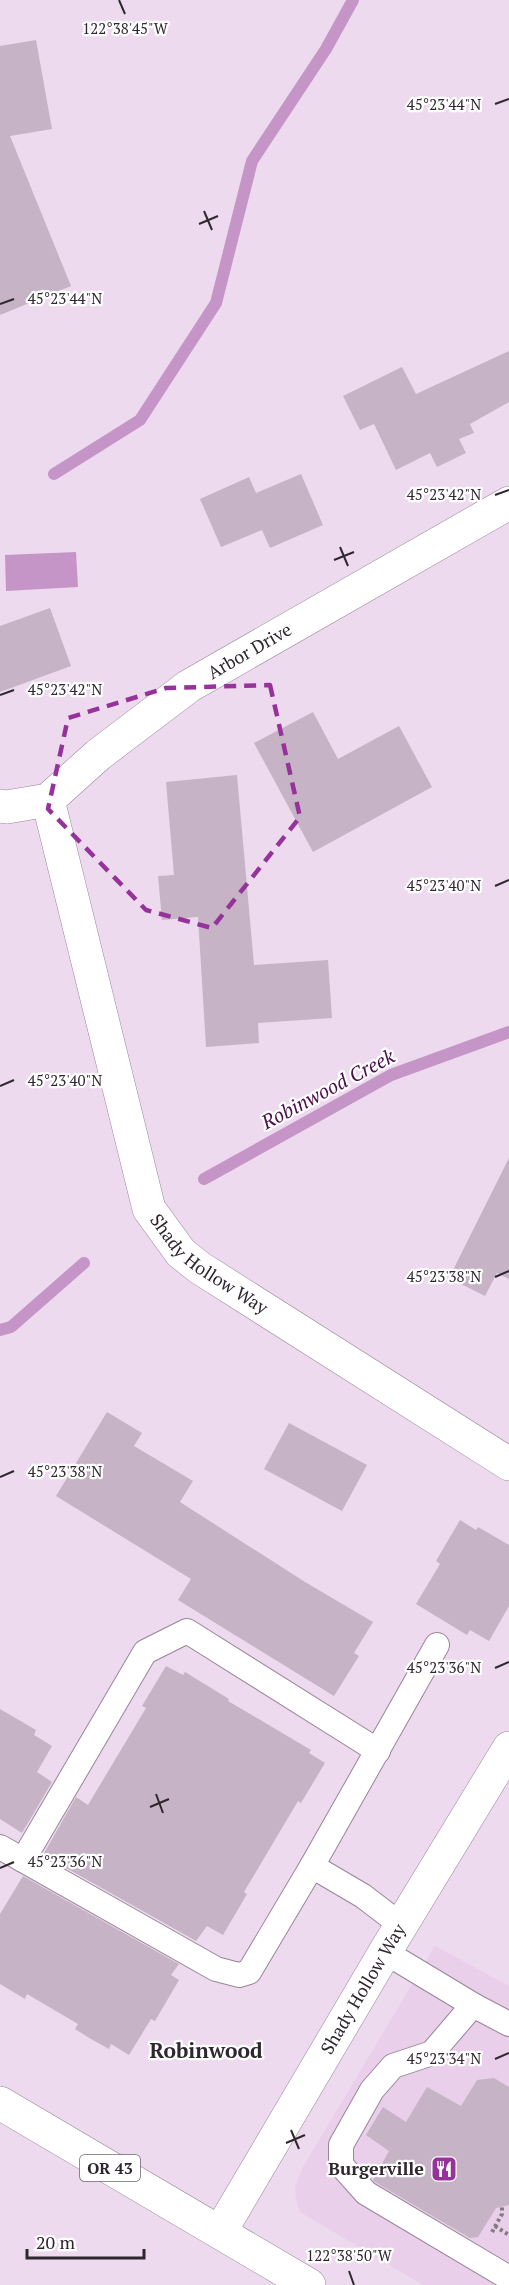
<svg xmlns="http://www.w3.org/2000/svg" width="509" height="2285" font-family="'PT Serif',serif">
<style>
.built{fill:#e9cfe9}
.water{fill:#c695c7}
.lines{fill:none;stroke-linecap:round;stroke-linejoin:round}
.stream{stroke:#c695c7;stroke-width:12}
.building{fill:#c6b3c6}
.service-casing{stroke:#988698;stroke-width:26}
.minor-casing{stroke:#988698;stroke-width:34}
.primary-casing{stroke:#988698;stroke-width:34}
.path{stroke:#867986;stroke-width:4;stroke-dasharray:3 3;stroke-linecap:butt}
.service{stroke:#fff;stroke-width:24}
.minor{stroke:#fff;stroke-width:33}
.primary{stroke:#fff;stroke-width:33}
.marked{fill:none;stroke:#95339a;stroke-width:4.5;stroke-dasharray:12 8;stroke-linejoin:round}
.ticks{fill:none;stroke:#2f272f;stroke-width:2}
.labels{text-anchor:middle;stroke-width:4.5;stroke-linejoin:round;paint-order:stroke}
.shield{fill:#fff;stroke:#6d686d;stroke-width:1.5}
.shield-label{font-size:16px;font-weight:bold;fill:#2f272f}
.street-label{font-size:18px;fill:#2f272f;stroke:#fff}
.poi-label{font-size:18px;font-weight:bold;fill:#2f272f;stroke:#fff;text-anchor:end}
.water-label{font-size:20px;font-style:italic;fill:#4b0f4e;stroke:#fff}
.quarter-label{font-size:21px;font-weight:bold;fill:#2f272f;stroke:#fff}
.ticks-label{font-size:15px;text-anchor:middle;fill:#2f272f;stroke:#fff;stroke-width:4.5;stroke-linejoin:round;paint-order:stroke}
</style>
<rect width="100%" height="100%" fill="#eedaee"/>
<!-- built -->
<path class="built" d="M 435,1946 L 509,1986 L 509,2285 L 423,2285 L 300,2212 L 296,2200 L 295,2187 L 303,2167 Z"/>
<!-- water -->
<path class="water" d="M 76,552 L 78,587 L 6,591 L 5,555 Z"/>
<g class="lines">
<!-- stream -->
<g class="stream">
<path d="M 54,474 L 140,420 L 216,303 L 252,161 L 326,49 L 353,0"/>
<path d="M 204,1179 L 391,1075 L 509,1032"/>
<path d="M 0,1330 L 11,1327 L 84,1263"/>
</g>
</g>
<!-- building -->
<g class="building">
<path d="M 36,40 L 52,129 L 10,136 L 71,286 L 0,315 L 0,46 Z"/>
<path d="M 509,351 L 509,402 L 470,424 L 474,433 L 459,439 L 466,453 L 437,467 L 430,453 L 396,470 L 374,424 L 360,430 L 343,396 L 402,367 L 416,394 Z"/>
<path d="M 301,474 L 323,525 L 270,548 L 262,530 L 221,547 L 200,499 L 249,477 L 256,493 Z"/>
<path d="M 50,608 L 71,666 L 0,692 L 0,626 Z"/>
<path d="M 313,712 L 338,759 L 399,726 L 432,787 L 313,852 L 254,743 Z"/>
<path d="M 237,775 L 254,965 L 328,960 L 332,1018 L 258,1023 L 259,1043 L 206,1047 L 198,917 L 162,920 L 158,876 L 174,875 L 166,782 Z"/>
<path d="M 509,1158 L 509,1279 L 497,1273 L 485,1296 L 449,1278 Z"/>
<path d="M 107,1412 L 142,1433 L 134,1446 L 193,1481 L 180,1502 L 305,1582 L 373,1622 L 354,1653 L 359,1656 L 334,1696 L 178,1600 L 191,1579 L 56,1496 Z"/>
<path d="M 289,1423 L 367,1465 L 342,1511 L 264,1469 Z"/>
<path d="M 460,1520 L 476,1530 L 478,1527 L 509,1545 L 509,1606 L 489,1641 L 470,1630 L 467,1635 L 416,1604 L 440,1564 L 436,1561 Z"/>
<path d="M 166,1666 L 183,1675 L 185,1672 L 229,1699 L 228,1701 L 311,1750 L 309,1753 L 325,1763 L 301,1803 L 298,1801 L 263,1860 L 244,1892 L 247,1894 L 223,1935 L 207,1926 L 196,1941 L 43,1855 L 76,1797 L 88,1805 L 146,1708 L 142,1706 Z"/>
<path d="M 0,1709 L 36,1730 L 34,1735 L 52,1746 L 37,1772 L 52,1782 L 22,1833 L 0,1819 Z"/>
<path d="M 23,1876 L 179,1964 L 171,1975 L 179,1980 L 155,2021 L 151,2019 L 129,2055 L 111,2044 L 109,2049 L 91,2039 L 75,2029 L 78,2024 L 27,1994 L 25,1999 L 0,1984 L 0,1914 Z"/>
<path d="M 494,2078 L 509,2087 L 509,2205 L 496,2208 L 478,2237 L 470,2238 L 375,2182 L 373,2180 L 389,2151 L 366,2135 L 383,2107 L 406,2122 L 427,2087 L 461,2106 L 477,2080 Z"/>
</g>
<g class="lines">
<!-- service casing -->
<g class="service-casing">
<g id="service">
<path d="M 0,1847 L 216,1969 L 239,1975 L 249,1972 L 312,1866 L 363,1896 L 401,1925"/>
<path d="M 23,1860 L 145,1652 L 187,1631 L 378,1751"/>
<path d="M 312,1866 L 437,1645"/>
<path d="M 385,1952 L 473,2005 L 509,2024"/>
<path d="M 473,2005 L 432,2053 L 393,2066 L 372,2090 L 341,2145 L 341,2165 L 366,2193 L 509,2278"/>
</g>
</g>
<!-- minor casing -->
<g class="minor-casing">
<g id="minor">
<path id="s1" d="M 48,800 L 149,1209 L 181,1253 L 200,1268 L 509,1464"/>
<path id="s2" d="M 0,806 L 7,807 L 48,800 L 98,755 L 189,686 L 509,503"/>
<path id="s3" d="M 220,2232 L 385,1952 L 509,1748"/>
</g>
</g>
<!-- primary casing -->
<g class="primary-casing">
<path id="primary" d="M 0,2103 L 309,2285"/>
</g>
<!-- path -->
<g class="path">
<path d="M 495,2226 L 509,2235"/>
<path d="M 492,2232 L 502,2214 L 502,2207"/>
</g>
<!-- service -->
<use href="#service" class="service"/>
<!-- minor -->
<use href="#minor" class="minor"/>
<!-- primary -->
<use href="#primary" class="primary"/>
</g>
<!-- marked area -->
<path class="marked" d="M 270,685 L 300,817 L 212,928 L 146,910 L 48,809 L 68,718 L 166,688 Z"/>
<!-- ticks -->
<path class="ticks" d="M 119,0 L 125,14M 495,104 L 509,99M 204,211 L 212,230M 199,224 L 218,216M 0,304 L 14,299M 495,495 L 509,490M 340,547 L 348,566M 334,560 L 354,552M 0,695 L 14,690M 495,886 L 509,880M 0,1086 L 14,1080M 495,1277 L 509,1271M 0,1477 L 14,1471M 495,1668 L 509,1662M 156,1794 L 163,1813M 150,1807 L 169,1799M 0,1868 L 14,1862M 495,2059 L 509,2053M 291,2130 L 299,2149M 286,2143 L 305,2135M 349,2271 L 354,2285"/>
<!-- icons -->
<defs>
<g id="restaurant-square" transform="scale(1.35)"><rect x="-9" y="-9" width="18" height="18" rx="4" fill="#95339a" stroke="#fff"/><path d="M-5-6h1v4h1v-4h1v4h1v-4h1v5L-1.5 .5V6h-2V.5L-5-1ZM5-6V6H3V1.5H1.5Q1.5-4 5-6Z" fill="#fff"/></g>
</defs>
<g fill-rule="evenodd">
<use href="#restaurant-square" x="444" y="2169"/>
</g>
<g class="labels">
<!-- shield labels -->
<rect class="shield" x="80" y="2155" width="60" height="26" rx="4.5"/>
<g class="shield-label">
<text x="110" y="2174">OR 43</text>
</g>
<!-- street labels -->
<g class="street-label">
<text dy="6" stroke="none"><textPath href="#s2" startOffset="300">Arbor Drive</textPath></text>
<text dy="6" stroke="none"><textPath href="#s1" startOffset="504">Shady Hollow Way</textPath></text>
<text dy="6" stroke="none"><textPath href="#s3" startOffset="282">Shady Hollow Way</textPath></text>
</g>
<!-- poi labels -->
<g class="poi-label">
<text x="424" y="2175">Burgerville</text>
</g>
<!-- water labels -->
<g class="water-label">
<text transform="translate(328 1089) rotate(-28)" y="7">Robinwood Creek</text>
</g>
<!-- quarter labels -->
<g class="quarter-label">
<text x="206" y="2058">Robinwood</text>
</g>
</g>
<g class="ticks-label">
<text x="125" y="34">122°38'45"W</text>
<text x="444" y="110">45°23'44"N</text>
<text x="65" y="304">45°23'44"N</text>
<text x="444" y="500">45°23'42"N</text>
<text x="65" y="695">45°23'42"N</text>
<text x="444" y="891">45°23'40"N</text>
<text x="65" y="1086">45°23'40"N</text>
<text x="444" y="1282">45°23'38"N</text>
<text x="65" y="1477">45°23'38"N</text>
<text x="444" y="1673">45°23'36"N</text>
<text x="65" y="1867">45°23'36"N</text>
<text x="444" y="2064">45°23'34"N</text>
<text x="349" y="2261">122°38'50"W</text>
</g>
<!-- scale -->
<path d="M27 2249v9h117v-9" fill="none" stroke="#2f272f" stroke-width="3"/>
<text x="36" y="2249" font-size="18" fill="#2f272f" stroke="#ffffff" stroke-width="4.5" paint-order="stroke">20 m</text>
</svg>
